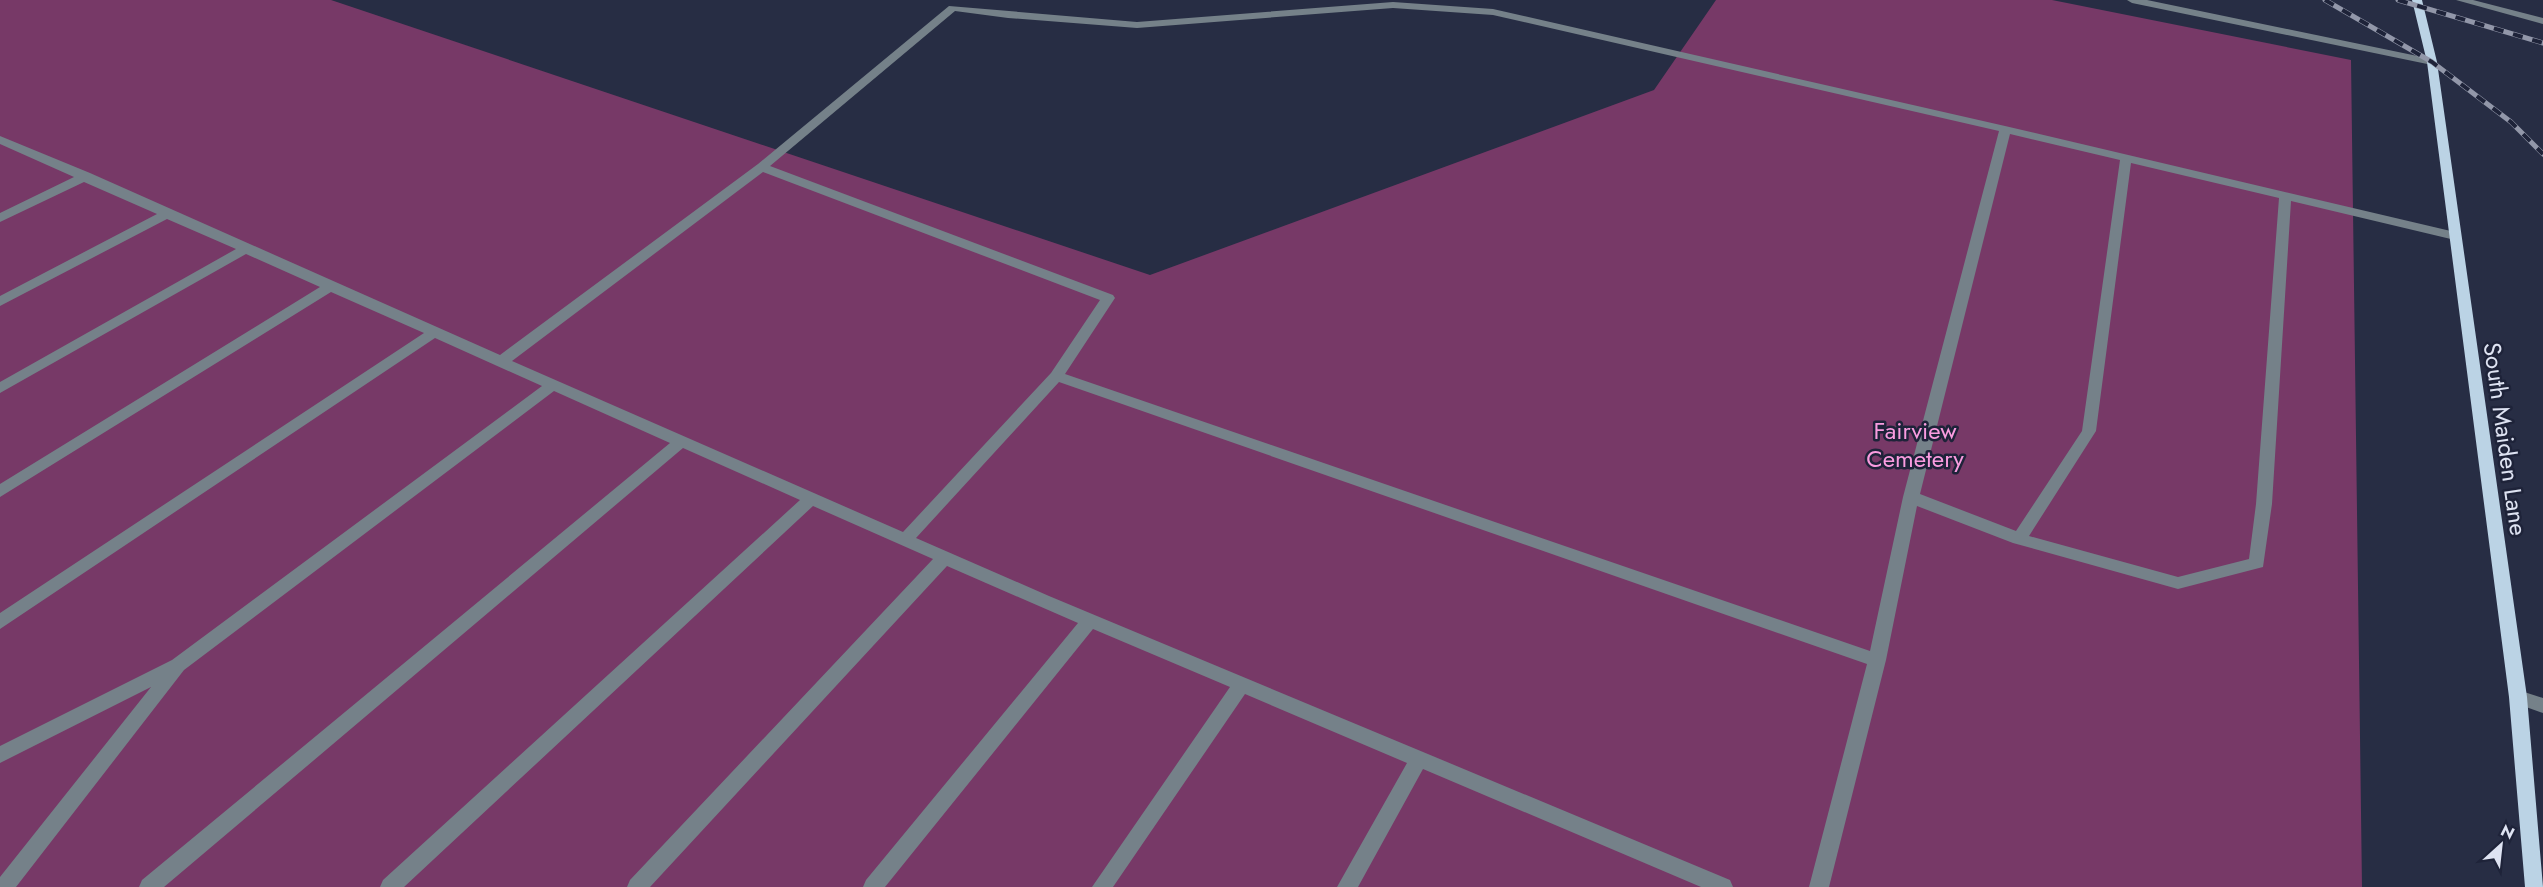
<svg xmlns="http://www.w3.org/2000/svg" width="2543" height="887" font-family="Jost,sans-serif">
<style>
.green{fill:#773967}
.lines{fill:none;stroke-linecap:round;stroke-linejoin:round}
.minor{fill:#758189;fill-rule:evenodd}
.major{fill:#bbd3e5;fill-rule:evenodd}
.rail-casing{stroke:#9297a9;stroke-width:5}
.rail{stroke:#1e2339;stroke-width:4;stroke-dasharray:10;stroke-linecap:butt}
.labels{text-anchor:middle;stroke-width:5;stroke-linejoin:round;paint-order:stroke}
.park-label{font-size:24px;fill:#fa9ce0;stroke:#1e2339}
.street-label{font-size:24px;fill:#dee3f2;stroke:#1e2339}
</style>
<rect width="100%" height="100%" fill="#272d44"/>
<!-- green -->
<path class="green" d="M 0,0 L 331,0 L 1150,275 L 1654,90 L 1716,0 L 2052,0 L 2351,60 L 2362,887 L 0,887 Z"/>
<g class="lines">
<!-- minor -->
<g class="minor">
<path d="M 2127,0 L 2147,0 L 2432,59 L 2437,62 L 2432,65 L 2132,3 Z"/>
<path d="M 2456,0 L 2473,0 L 2543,18 L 2543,24 Z"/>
<path d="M 1393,2 L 1493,9 L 2005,126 L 2455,232 L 2461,236 L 2455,240 L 2291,201 L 2272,504 L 2263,567 L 2178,589 L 2013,543 L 1917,506 L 1886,660 L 1829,887 L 1809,887 L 1867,664 L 1059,382 L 916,538 L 1049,596 L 1730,880 L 1733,887 L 1701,887 L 1423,769 L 1358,887 L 1337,887 L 1407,763 L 1245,694 L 1113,887 L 1092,887 L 1230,687 L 1093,629 L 885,887 L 863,887 L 866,880 L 1078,623 L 947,566 L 650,887 L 627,887 L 630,880 L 933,559 L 813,506 L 404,887 L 380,887 L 383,880 L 800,500 L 683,448 L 164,887 L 139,887 L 142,880 L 670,443 L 554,391 L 184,670 L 16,887 L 0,887 L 0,877 L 151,687 L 0,763 L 0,746 L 172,660 L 542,386 L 435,338 L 0,629 L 0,613 L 424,333 L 331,292 L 0,497 L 0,484 L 320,287 L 246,254 L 0,393 L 0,382 L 236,249 L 167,219 L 0,306 L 0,296 L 157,214 L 84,182 L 0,222 L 0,213 L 74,177 L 0,144 L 0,136 L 90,173 L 500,355 L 758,164 L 949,6 L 1137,22 ZM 1393,8 L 1493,15 L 1999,131 L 1903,497 L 1870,651 L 1065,374 L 1115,298 L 1113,295 L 770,166 L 955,11 L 1008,18 L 1137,28 ZM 2010,134 L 2120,160 L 2082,431 L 2016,531 L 1920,494 ZM 2131,163 L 2279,198 L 2256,504 L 2249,559 L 2178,577 L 2029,536 L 2096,431 ZM 763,172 L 1100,300 L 1051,373 L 903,532 L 512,361 Z"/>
<path d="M 2518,690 L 2543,698 L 2543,713 L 2512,702 L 2509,697 L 2512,692 Z"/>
</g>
<!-- major -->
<path class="major" d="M 2412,0 L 2422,0 L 2437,62 L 2527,697 L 2543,887 L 2525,887 L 2509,697 L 2427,62 Z"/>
<!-- rail casing -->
<g class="rail-casing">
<g id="rail">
<path d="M 2325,0 L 2432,62 L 2511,122 L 2543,154"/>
<path d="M 2398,0 L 2543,43"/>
</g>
</g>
<!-- rail -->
<use href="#rail" class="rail"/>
</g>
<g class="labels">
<!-- park labels -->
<g class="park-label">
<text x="1915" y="439">Fairview<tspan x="1915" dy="28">Cemetery</tspan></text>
</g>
<!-- street labels -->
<g class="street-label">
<text transform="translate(2505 439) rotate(82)" y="8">South Maiden Lane</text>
</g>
</g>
<!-- north arrow -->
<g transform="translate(2501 845) rotate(27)" stroke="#1e2339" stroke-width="4.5" paint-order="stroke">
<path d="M0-4.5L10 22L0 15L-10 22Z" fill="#dee3f2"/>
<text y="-9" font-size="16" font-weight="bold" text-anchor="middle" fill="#dee3f2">N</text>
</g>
</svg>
